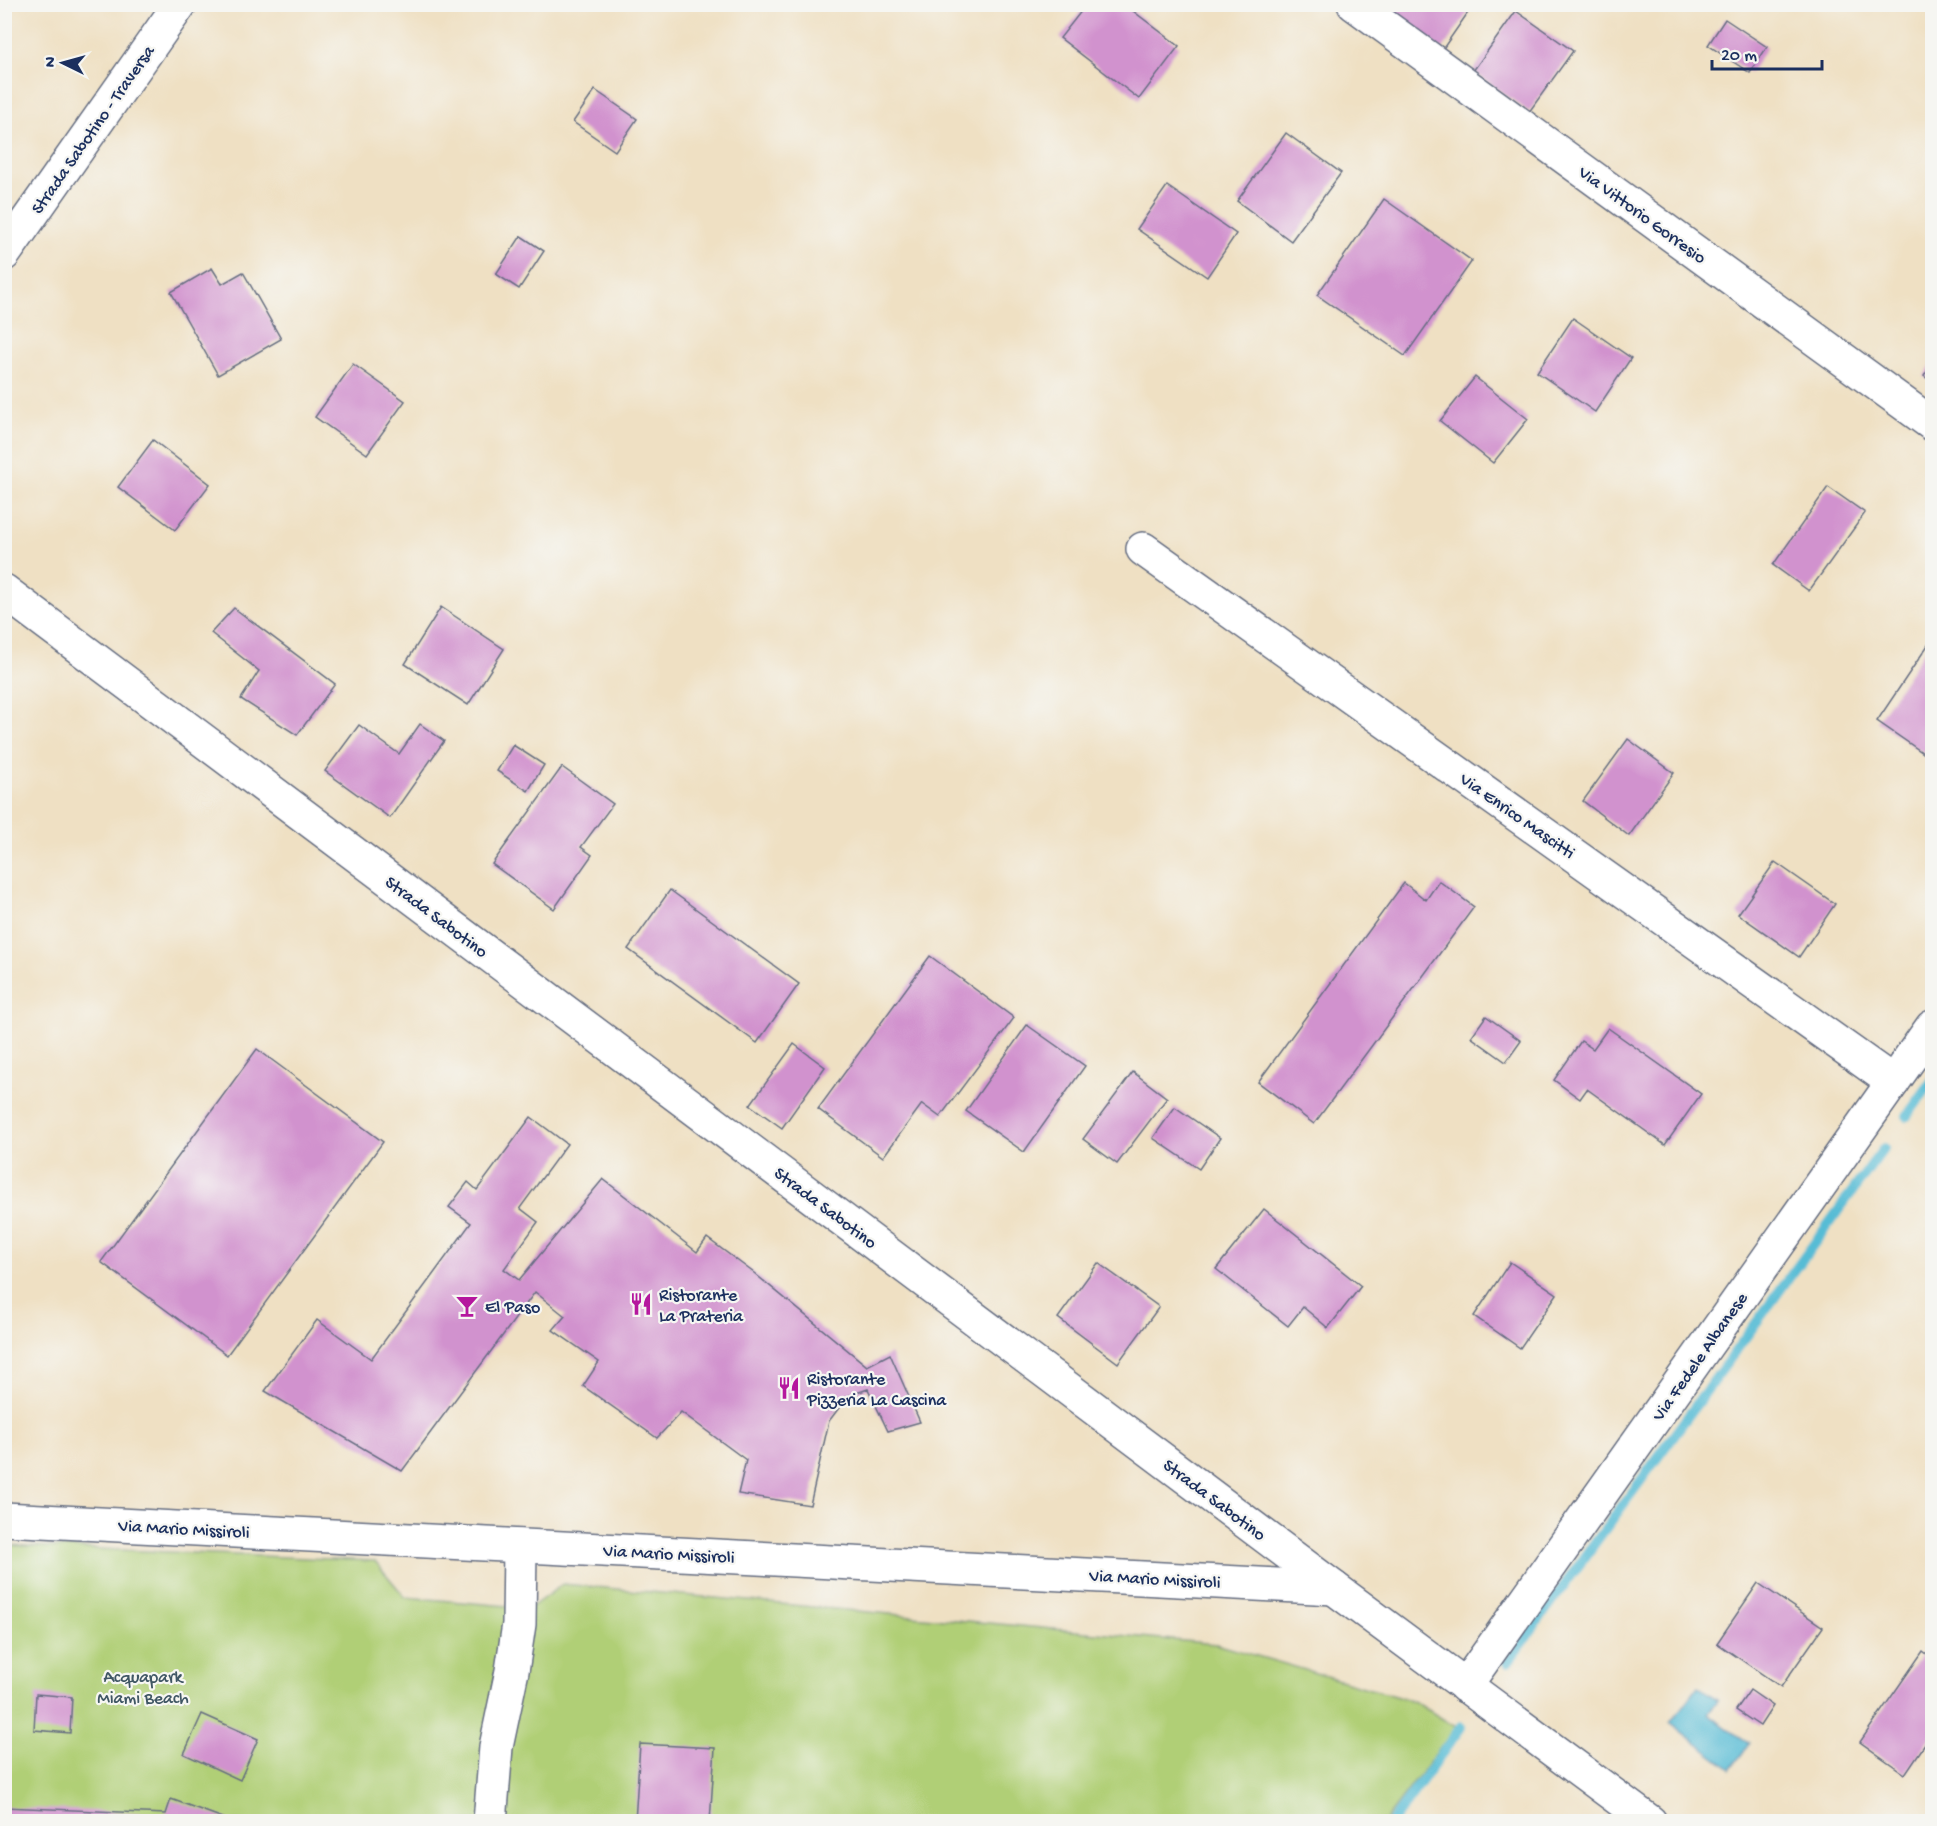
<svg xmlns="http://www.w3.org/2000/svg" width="1937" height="1826" font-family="'Gochi Hand',sans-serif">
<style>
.green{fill:#b0cf76;stroke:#667f6a;stroke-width:1.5}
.water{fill:#57bcd5;stroke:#39769a;stroke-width:1.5}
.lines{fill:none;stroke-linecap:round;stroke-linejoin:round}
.stream{stroke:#57bcd5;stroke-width:10}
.building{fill:#d192ce}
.minor-casing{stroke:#656d81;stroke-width:36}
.minor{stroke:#fff;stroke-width:33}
.labels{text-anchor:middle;stroke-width:4.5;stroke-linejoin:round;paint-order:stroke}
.street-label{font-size:18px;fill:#1b2f5e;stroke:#f6f6f2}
.poi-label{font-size:18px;fill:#1b2f5e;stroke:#f6f6f2;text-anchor:start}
.park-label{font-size:18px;fill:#405764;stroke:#f6f6f2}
</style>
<rect width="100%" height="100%" fill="#f6f6f2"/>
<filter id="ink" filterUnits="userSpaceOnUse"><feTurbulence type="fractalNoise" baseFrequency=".0167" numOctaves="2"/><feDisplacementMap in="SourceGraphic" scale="12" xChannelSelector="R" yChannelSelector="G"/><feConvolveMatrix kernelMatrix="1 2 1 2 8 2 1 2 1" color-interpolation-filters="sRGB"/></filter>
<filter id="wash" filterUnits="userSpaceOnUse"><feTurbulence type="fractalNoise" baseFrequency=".008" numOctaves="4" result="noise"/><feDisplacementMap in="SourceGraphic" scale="24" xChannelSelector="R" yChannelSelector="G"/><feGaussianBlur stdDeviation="1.35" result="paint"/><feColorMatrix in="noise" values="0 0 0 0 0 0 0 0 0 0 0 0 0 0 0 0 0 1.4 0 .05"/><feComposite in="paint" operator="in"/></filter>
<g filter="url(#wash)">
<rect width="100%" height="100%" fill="#efe0c3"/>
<!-- green -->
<path class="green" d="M 5,1545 L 375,1561 L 405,1597 L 530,1608 L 563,1584 L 1216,1644 L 1415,1702 L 1456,1727 L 1385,1821 L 5,1822 Z"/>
<!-- water -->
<path class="water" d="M 1698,1686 L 1718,1700 L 1708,1714 L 1749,1744 L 1731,1769 L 1670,1723 Z"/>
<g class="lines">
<!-- stream -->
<g class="stream">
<path d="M 1907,1116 L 1932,1081"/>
<path d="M 1508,1662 L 1884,1148"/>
<path d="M 1392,1822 L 1461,1727"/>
</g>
</g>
<g id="blocks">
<!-- building -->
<g class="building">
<path d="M 1376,4 L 1474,4 L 1442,50 Z"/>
<path d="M 1086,5 L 1125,5 L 1179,46 L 1139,99 L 1060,38 Z"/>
<path d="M 1516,11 L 1573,51 L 1529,112 L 1473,71 Z"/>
<path d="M 1725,19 L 1767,47 L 1750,73 L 1708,45 Z"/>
<path d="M 595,90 L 637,119 L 615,151 L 573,122 Z"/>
<path d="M 1286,133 L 1341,173 L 1291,241 L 1237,201 Z"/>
<path d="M 1167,186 L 1236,234 L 1207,277 L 1137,229 Z"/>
<path d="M 1384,199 L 1472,261 L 1405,356 L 1317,295 Z"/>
<path d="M 521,236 L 544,251 L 519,289 L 496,274 Z"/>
<path d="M 212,268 L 222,284 L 243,272 L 281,339 L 218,375 L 171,292 Z"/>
<path d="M 1573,318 L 1631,358 L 1595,412 L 1537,372 Z"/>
<path d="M 353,364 L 405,401 L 367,454 L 315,417 Z"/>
<path d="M 1932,364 L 1932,382 L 1924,376 Z"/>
<path d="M 1475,377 L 1528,419 L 1493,463 L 1440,421 Z"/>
<path d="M 153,440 L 210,484 L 175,530 L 118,487 Z"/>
<path d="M 1828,487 L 1865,513 L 1809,591 L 1773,565 Z"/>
<path d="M 441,607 L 504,649 L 468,705 L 405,664 Z"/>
<path d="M 234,608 L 335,684 L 297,735 L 241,699 L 259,671 L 211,633 Z"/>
<path d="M 1932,639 L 1932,759 L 1877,721 Z"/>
<path d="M 420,724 L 444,741 L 390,818 L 325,771 L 359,725 L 399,754 Z"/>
<path d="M 1628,739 L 1674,773 L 1629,836 L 1583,801 Z"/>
<path d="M 513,745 L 544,765 L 528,791 L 497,771 Z"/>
<path d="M 562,767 L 613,804 L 581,847 L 592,855 L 554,909 L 492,864 Z"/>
<path d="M 1775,862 L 1835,904 L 1799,957 L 1738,914 Z"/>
<path d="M 1439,881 L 1474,907 L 1314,1124 L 1258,1082 L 1404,883 L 1426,900 Z"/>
<path d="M 670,890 L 799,984 L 757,1043 L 628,949 Z"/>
<path d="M 930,956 L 1014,1018 L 940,1117 L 922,1104 L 883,1157 L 818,1109 Z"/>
<path d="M 1486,1016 L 1521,1041 L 1506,1062 L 1471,1037 Z"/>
<path d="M 1027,1025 L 1085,1066 L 1024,1152 L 966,1111 Z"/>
<path d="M 1608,1028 L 1701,1094 L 1665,1145 L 1587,1089 L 1580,1099 L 1554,1080 L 1581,1041 L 1593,1049 Z"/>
<path d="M 794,1044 L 825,1067 L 782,1128 L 750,1105 Z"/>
<path d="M 257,1049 L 383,1142 L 227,1355 L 101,1262 Z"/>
<path d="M 1133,1072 L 1167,1098 L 1117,1164 L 1083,1139 Z"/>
<path d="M 1175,1107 L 1220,1138 L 1199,1169 L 1153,1138 Z"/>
<path d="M 531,1117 L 567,1144 L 520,1208 L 538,1222 L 504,1269 L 519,1280 L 603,1179 L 697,1252 L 707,1238 L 754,1273 L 867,1366 L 890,1354 L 920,1422 L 888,1431 L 868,1389 L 848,1396 L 829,1421 L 810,1505 L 738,1494 L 746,1460 L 681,1412 L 657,1438 L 583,1386 L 599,1362 L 553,1330 L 565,1316 L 535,1292 L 402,1471 L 265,1391 L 317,1320 L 371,1359 L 471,1223 L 449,1207 L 468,1182 L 477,1190 Z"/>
<path d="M 1264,1209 L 1361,1286 L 1328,1328 L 1303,1307 L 1288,1326 L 1216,1269 Z"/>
<path d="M 1510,1262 L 1557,1294 L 1520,1348 L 1474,1316 Z"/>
<path d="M 1098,1263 L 1159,1307 L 1118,1363 L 1058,1318 Z"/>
<path d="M 1758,1583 L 1823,1627 L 1781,1687 L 1717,1643 Z"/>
<path d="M 1923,1651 L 1932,1658 L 1932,1734 L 1905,1774 L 1860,1742 Z"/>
<path d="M 1750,1690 L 1773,1706 L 1760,1726 L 1736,1710 Z"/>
<path d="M 36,1694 L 72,1697 L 70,1733 L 34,1730 Z"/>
<path d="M 202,1714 L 258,1739 L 240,1780 L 184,1754 Z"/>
<path d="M 640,1744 L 715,1748 L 710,1822 L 635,1822 Z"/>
<path d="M 171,1799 L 234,1822 L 4,1822 L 4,1807 L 166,1814 Z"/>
</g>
</g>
</g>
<g filter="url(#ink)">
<use href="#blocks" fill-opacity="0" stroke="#656d81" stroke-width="1.5"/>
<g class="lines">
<!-- minor casing -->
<g class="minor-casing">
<g id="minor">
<path d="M 1354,4 L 1932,424"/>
<path d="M 4,254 L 180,4"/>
<path d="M 1143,549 L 1893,1082"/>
<path d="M 4,591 L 1334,1588 L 1650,1822"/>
<path d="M 4,1519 L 1334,1588"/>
<path d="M 1465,1686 L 1932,1027"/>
<path d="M 490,1822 L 496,1747 L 512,1671 L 519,1624 L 520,1546"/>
</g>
</g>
<!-- minor -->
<use href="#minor" class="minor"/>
</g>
</g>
<!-- icons -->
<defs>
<g id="restaurant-bare" transform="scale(1.8)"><path d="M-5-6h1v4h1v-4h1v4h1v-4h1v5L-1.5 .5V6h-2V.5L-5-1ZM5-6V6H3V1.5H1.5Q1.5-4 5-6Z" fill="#b5179e" stroke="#f6f6f2" stroke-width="2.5" paint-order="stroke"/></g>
<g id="bar-bare" transform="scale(1.8)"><path d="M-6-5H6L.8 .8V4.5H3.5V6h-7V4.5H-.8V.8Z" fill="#b5179e" stroke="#f6f6f2" stroke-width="2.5" paint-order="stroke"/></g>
</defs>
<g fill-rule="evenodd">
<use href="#restaurant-bare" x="641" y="1304"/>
<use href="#bar-bare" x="467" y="1306"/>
<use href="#restaurant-bare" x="789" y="1388"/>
</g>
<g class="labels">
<!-- street labels -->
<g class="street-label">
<text transform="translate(92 129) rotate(-55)" y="6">Strada Sabotino - Traversa</text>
<text transform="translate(1643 214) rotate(36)" y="6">Via Vittorio Gorresio</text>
<text transform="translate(1518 815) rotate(35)" y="6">Via Enrico Mascitti</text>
<text transform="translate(437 916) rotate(37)" y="6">Strada Sabotino</text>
<text transform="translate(826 1207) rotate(37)" y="6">Strada Sabotino</text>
<text transform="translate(1699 1356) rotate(-55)" y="6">Via Fedele Albanese</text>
<text transform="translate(1215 1499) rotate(37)" y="6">Strada Sabotino</text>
<text transform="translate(184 1528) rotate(3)" y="6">Via Mario Missiroli</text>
<text transform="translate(669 1553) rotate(3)" y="6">Via Mario Missiroli</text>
<text transform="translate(1155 1578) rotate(3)" y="6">Via Mario Missiroli</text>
</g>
<!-- poi labels -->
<g class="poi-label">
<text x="659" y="1300">Ristorante<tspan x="659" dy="21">La Prateria</tspan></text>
<text x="485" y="1312">El Paso</text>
<text x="807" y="1384">Ristorante<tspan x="807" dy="21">Pizzeria La Cascina</tspan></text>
</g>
<!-- park labels -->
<g class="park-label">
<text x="143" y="1682">Acquapark<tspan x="143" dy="21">Miami Beach</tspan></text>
</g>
</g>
<!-- margin -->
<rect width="1937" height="1826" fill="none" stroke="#f6f6f2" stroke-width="24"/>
<!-- north arrow -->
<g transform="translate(63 63) rotate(275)" stroke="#f6f6f2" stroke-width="4.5" paint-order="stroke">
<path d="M0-4.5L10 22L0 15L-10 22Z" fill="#1b2f5e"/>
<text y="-9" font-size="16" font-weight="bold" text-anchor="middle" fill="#1b2f5e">N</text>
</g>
<!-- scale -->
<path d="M1712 60v9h110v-9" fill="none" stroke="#1b2f5e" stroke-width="3"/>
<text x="1721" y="60" font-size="18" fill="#1b2f5e" stroke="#f6f6f2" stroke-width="4.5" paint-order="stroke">20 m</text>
</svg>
